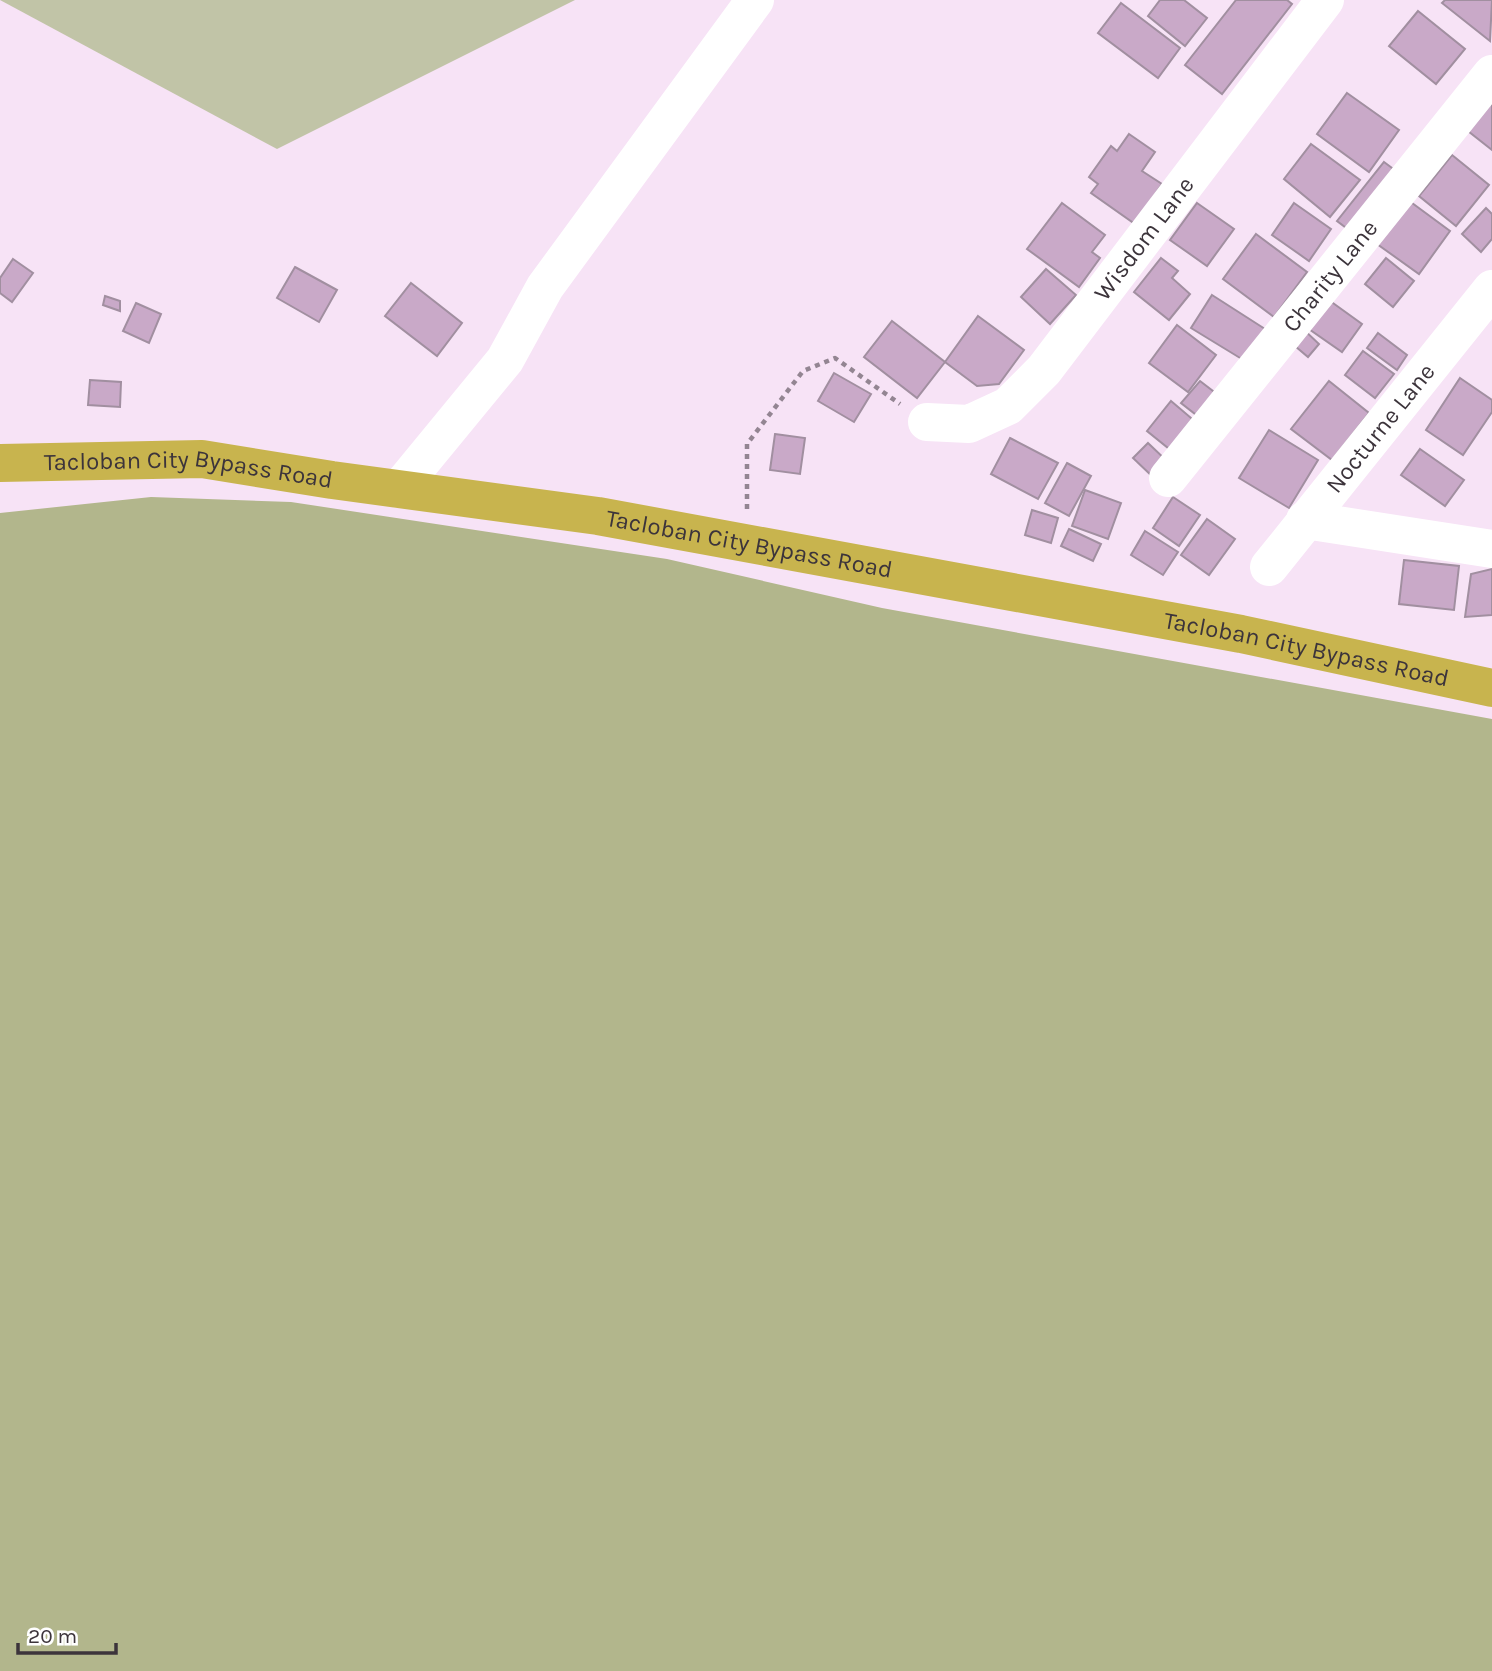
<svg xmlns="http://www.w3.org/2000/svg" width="1492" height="1671" font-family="Karla,sans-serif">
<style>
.green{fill:#c1c4a7}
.forest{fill:#b2b68c}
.building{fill:#c9a9c8;stroke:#a18fa0;stroke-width:2}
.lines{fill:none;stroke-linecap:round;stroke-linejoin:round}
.path{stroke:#938592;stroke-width:4.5;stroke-dasharray:5 5;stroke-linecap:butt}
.minor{stroke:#fff;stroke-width:38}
.highway{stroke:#c8b44e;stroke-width:38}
.labels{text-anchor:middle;stroke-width:7;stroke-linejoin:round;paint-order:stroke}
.street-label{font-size:24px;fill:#3c343b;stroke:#fff}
</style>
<rect width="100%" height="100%" fill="#f7e3f6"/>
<!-- green -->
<path class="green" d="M 0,0 L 575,0 L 277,149 Z"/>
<!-- forest -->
<path class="forest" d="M 151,497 L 291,502 L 667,559 L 882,608 L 1492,719 L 1492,1671 L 0,1671 L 0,513 Z"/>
<!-- building -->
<g class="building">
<path d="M 1160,0 L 1184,0 L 1207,18 L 1185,46 L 1148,16 Z"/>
<path d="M 1236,0 L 1287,0 L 1292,4 L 1222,94 L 1185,65 Z"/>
<path d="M 1445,0 L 1492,0 L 1490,41 L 1442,3 Z"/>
<path d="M 1121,3 L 1180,48 L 1158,78 L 1098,33 Z"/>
<path d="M 1418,11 L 1465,49 L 1436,84 L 1389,46 Z"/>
<path d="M 1347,93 L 1399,130 L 1369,172 L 1317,134 Z"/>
<path d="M 1492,101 L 1492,150 L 1468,131 Z"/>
<path d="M 1129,134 L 1155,152 L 1142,171 L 1162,184 L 1135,224 L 1091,193 L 1098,184 L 1089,177 L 1111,146 L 1117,151 Z"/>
<path d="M 1311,144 L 1360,180 L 1330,217 L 1284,179 Z"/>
<path d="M 1452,155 L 1489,185 L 1456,226 L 1419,196 Z"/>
<path d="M 1384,162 L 1400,174 L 1353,233 L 1337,221 Z"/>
<path d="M 1408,200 L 1450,231 L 1419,274 L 1377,244 Z"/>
<path d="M 1062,203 L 1105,235 L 1092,252 L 1100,258 L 1079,287 L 1027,249 Z"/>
<path d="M 1197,203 L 1234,229 L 1207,266 L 1170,240 Z"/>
<path d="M 1294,203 L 1331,229 L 1309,261 L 1272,235 Z"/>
<path d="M 1486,208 L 1492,214 L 1492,239 L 1481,252 L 1462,234 Z"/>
<path d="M 1256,234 L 1307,272 L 1274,317 L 1223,279 Z"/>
<path d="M 1161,258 L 1178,271 L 1172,278 L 1190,294 L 1169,320 L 1134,292 Z"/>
<path d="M 1386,258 L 1414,281 L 1393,307 L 1365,284 Z"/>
<path d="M 13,259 L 33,273 L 12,302 L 0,293 L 0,278 Z"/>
<path d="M 295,267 L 337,290 L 319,322 L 277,298 Z"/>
<path d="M 1046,269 L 1076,295 L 1050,324 L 1021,297 Z"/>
<path d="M 411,283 L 462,323 L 437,356 L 385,316 Z"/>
<path d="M 1212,295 L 1265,329 L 1245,361 L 1191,328 Z"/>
<path d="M 105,296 L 120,301 L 120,311 L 103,305 Z"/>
<path d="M 1326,298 L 1362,324 L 1342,352 L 1306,327 Z"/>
<path d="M 136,303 L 161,314 L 149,343 L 123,331 Z"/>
<path d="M 978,316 L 1024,350 L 999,384 L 977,386 L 945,362 Z"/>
<path d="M 892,321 L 945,362 L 917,398 L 864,357 Z"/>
<path d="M 1177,325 L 1216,355 L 1188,392 L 1149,363 Z"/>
<path d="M 1302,328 L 1319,344 L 1308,357 L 1289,341 Z"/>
<path d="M 1378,333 L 1407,355 L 1397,370 L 1367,348 Z"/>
<path d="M 1363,351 L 1394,374 L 1375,398 L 1345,375 Z"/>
<path d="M 834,373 L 871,394 L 854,422 L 818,401 Z"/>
<path d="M 1460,378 L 1492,400 L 1492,412 L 1463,455 L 1426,430 Z"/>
<path d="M 90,380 L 121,382 L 120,407 L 88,405 Z"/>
<path d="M 1200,381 L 1222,398 L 1204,421 L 1181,403 Z"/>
<path d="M 1329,381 L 1369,413 L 1332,460 L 1291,429 Z"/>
<path d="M 1171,401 L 1197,423 L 1173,452 L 1147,431 Z"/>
<path d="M 1269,430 L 1318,460 L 1289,508 L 1239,478 Z"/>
<path d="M 775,434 L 805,438 L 800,474 L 770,470 Z"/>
<path d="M 1010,438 L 1058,463 L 1038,499 L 991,474 Z"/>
<path d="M 1148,443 L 1168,462 L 1154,478 L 1133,458 Z"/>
<path d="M 1420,449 L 1464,480 L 1445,506 L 1401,475 Z"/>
<path d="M 1067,463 L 1091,476 L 1069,516 L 1045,503 Z"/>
<path d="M 1085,490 L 1121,503 L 1108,539 L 1072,526 Z"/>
<path d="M 1173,497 L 1200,515 L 1179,546 L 1153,528 Z"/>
<path d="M 1032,510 L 1058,518 L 1051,543 L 1025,535 Z"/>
<path d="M 1207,519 L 1235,539 L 1209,575 L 1181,555 Z"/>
<path d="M 1069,529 L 1101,544 L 1093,561 L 1061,546 Z"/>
<path d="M 1145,531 L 1178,552 L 1163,575 L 1131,555 Z"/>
<path d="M 1404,560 L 1459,566 L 1454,610 L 1399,604 Z"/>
<path d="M 1492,569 L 1492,615 L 1465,617 L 1471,574 Z"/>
</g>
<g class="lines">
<!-- path -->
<path class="path" d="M 747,509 L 747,444 L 803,371 L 835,358 L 900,404"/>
<!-- minor -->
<g class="minor">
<path id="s1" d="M 927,422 L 969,424 L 1008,406 L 1044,370 L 1325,0"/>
<path id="s2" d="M 1168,478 L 1492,74"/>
<path d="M 399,489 L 505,360 L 545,287 L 755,0"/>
<path d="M 1305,520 L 1492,549"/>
<path id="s3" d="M 1269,567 L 1492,289"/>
</g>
<!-- highway -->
<path class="highway" id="s4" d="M 0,463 L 202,459 L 332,480 L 598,516 L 1241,634 L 1492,688"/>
</g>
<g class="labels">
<!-- street labels -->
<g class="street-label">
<text dy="8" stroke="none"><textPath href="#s1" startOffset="301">Wisdom Lane</textPath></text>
<text dy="8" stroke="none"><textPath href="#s2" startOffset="259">Charity Lane</textPath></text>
<text dy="8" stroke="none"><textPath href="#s3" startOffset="178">Nocturne Lane</textPath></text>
<text dy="8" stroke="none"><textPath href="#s4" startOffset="189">Tacloban City Bypass Road</textPath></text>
<text dy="8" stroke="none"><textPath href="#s4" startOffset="756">Tacloban City Bypass Road</textPath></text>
<text dy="8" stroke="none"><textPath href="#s4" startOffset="1323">Tacloban City Bypass Road</textPath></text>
</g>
</g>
<!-- scale -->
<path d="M18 1643v10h98v-10" fill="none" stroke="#3c343b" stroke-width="3.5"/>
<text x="28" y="1643" font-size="21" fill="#3c343b" stroke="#ffffff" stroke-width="5" paint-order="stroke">20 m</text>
</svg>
